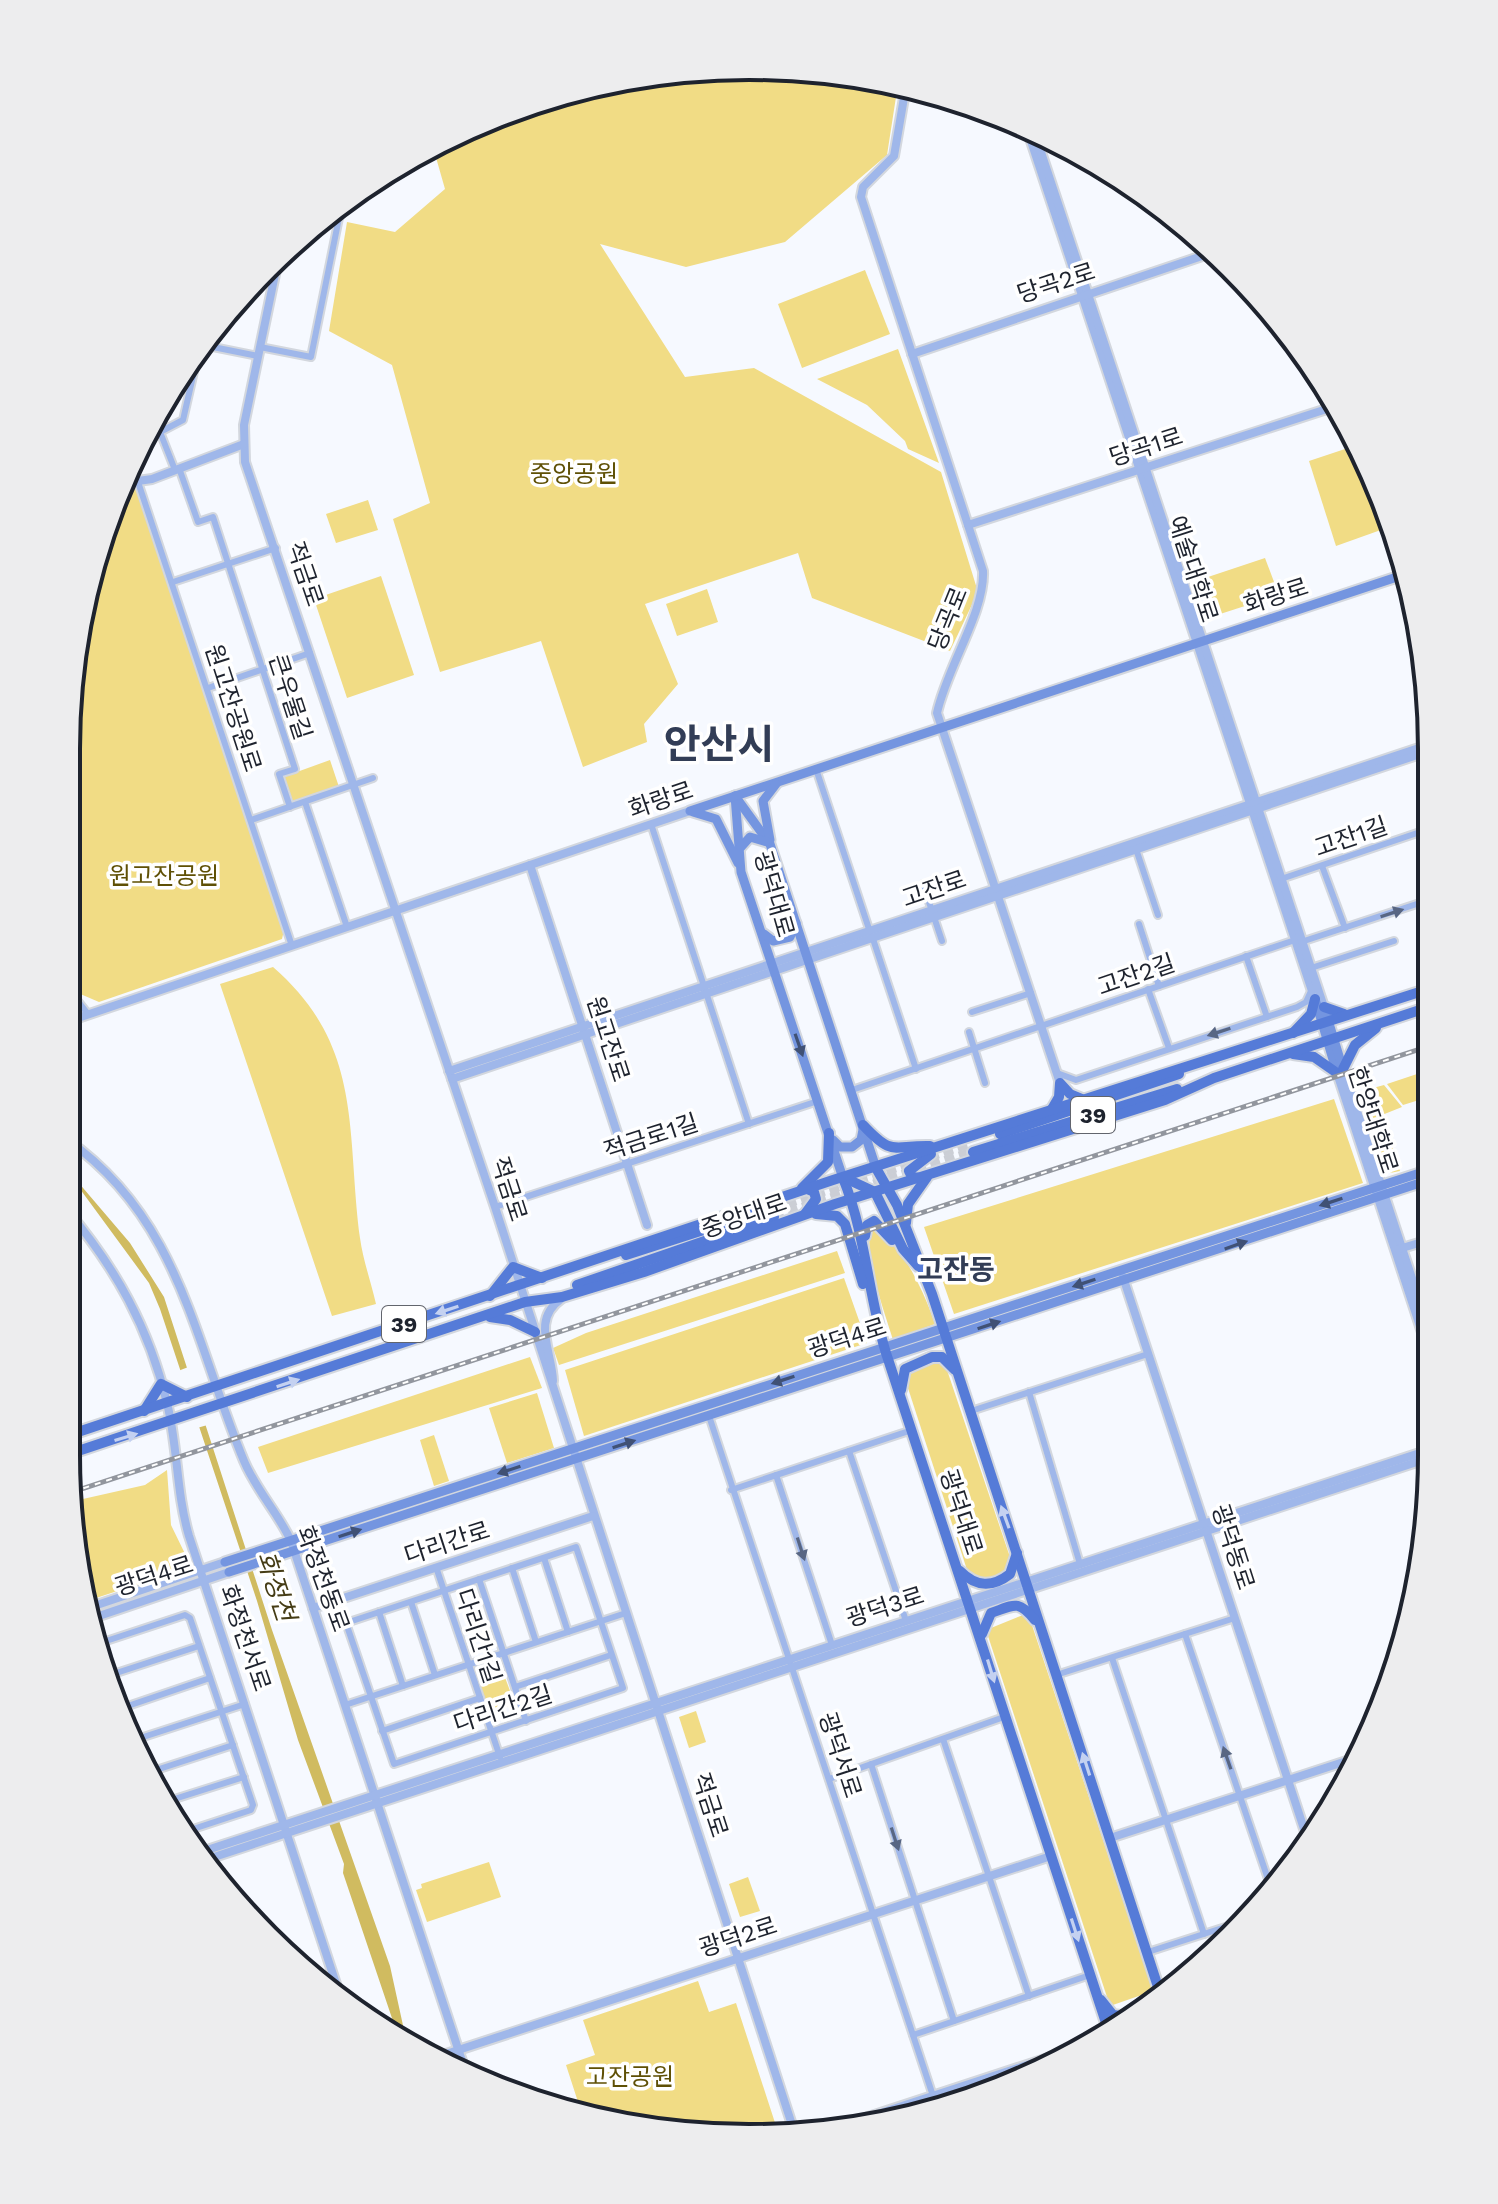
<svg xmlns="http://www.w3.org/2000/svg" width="1498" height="2204" font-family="'Work Sans','Noto Sans KR',sans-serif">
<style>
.green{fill:#f1dc85}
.water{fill:#d0bb60}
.pier{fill:#f6f9ff}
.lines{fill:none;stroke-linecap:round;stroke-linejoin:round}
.primary-tunnel{stroke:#cbced5;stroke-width:10;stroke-dasharray:10 5;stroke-linecap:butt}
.minor-casing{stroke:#d3d7de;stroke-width:10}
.tertiary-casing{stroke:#d3d7de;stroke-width:12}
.secondary-casing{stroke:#d3d7de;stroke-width:13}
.primary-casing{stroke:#d3d7de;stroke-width:14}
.minor{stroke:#9fb7ea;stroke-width:6}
.tertiary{stroke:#9fb7ea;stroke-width:8}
.secondary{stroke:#7495e0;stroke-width:9}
.primary{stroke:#557bd8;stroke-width:10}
.rail-casing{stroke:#92969e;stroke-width:5}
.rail{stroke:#fff;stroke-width:2;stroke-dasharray:6;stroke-linecap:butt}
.oneway{fill:#586683}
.oneway2{fill:#405175}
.oneway3{fill:#c4d1f1}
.labels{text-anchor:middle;stroke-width:7;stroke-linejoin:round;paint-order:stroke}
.shield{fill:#fff;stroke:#62656d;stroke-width:2}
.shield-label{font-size:22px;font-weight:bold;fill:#1e232e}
.street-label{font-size:24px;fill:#1e232e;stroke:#fff}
.park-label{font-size:24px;fill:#5f5005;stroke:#fff}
.water-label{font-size:26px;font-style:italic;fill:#453c15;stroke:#fff}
.quarter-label{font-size:28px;font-weight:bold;fill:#323d56;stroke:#fff}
.town-label{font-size:40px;font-weight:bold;fill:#323d56;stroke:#fff}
.rim{fill:none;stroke:#1e232e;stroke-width:4}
</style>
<rect width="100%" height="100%" fill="#f6f9ff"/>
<!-- green -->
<g class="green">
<path d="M 749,66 L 882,79 L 898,84 L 887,155 L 785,242 L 686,267 L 600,244 L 685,377 L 754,368 L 941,472 L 978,592 L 950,651 L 812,598 L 798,553 L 645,604 L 678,684 L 644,724 L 647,742 L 583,767 L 541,641 L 440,672 L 393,519 L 430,503 L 392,365 L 329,331 L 347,222 L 395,232 L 445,189 L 433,147 L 487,118 L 615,79 Z"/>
<path d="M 865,270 L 890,334 L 802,368 L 778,304 Z"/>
<path d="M 898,349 L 939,463 L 908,449 L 905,441 L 867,405 L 817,379 Z"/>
<path d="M 1357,445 L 1380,487 L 1392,526 L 1336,546 L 1309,461 Z"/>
<path d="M 124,485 L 141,491 L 284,930 L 282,939 L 99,1002 L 71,990 L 66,984 L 66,749 L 79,616 Z"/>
<path d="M 368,500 L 378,530 L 336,543 L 326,514 Z"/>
<path d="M 1265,558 L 1279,595 L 1214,616 L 1202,579 Z"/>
<path d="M 381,576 L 414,675 L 347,698 L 314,599 Z"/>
<path d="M 707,589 L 718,622 L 677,636 L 666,604 Z"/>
<path d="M 330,760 L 339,787 L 292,803 L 283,777 Z"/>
<path d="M 273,967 C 364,1046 346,1131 360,1238 C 363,1260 371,1282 376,1304 L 332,1316 L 220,984 Z"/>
<path d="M 1432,1069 L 1432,1096 L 1403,1105 L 1387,1084 Z"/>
<path d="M 1384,1085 L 1402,1107 L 1382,1115 L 1400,1171 L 1390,1173 L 1382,1163 L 1362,1091 Z"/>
<path d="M 1334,1099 L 1363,1183 L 954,1314 L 924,1227 Z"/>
<path d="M 874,1226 C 899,1237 927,1298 935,1324 L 893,1340 C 887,1319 858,1242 874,1226 Z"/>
<path d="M 837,1251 L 845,1273 L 559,1365 L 553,1348 L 586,1333 Z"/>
<path d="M 844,1278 L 867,1343 L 584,1436 L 565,1370 Z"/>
<path d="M 530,1357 L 542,1388 L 268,1473 L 258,1447 Z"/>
<path d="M 937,1359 L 945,1364 L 1011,1560 L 1004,1575 L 982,1583 L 969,1576 L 906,1382 L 906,1372 Z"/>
<path d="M 537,1393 L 554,1448 L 507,1463 L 489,1408 Z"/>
<path d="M 434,1435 L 449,1481 L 434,1486 L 420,1440 Z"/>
<path d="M 167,1470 L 171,1525 L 189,1562 L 181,1570 L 90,1600 L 74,1501 L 145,1485 Z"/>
<path d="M 1028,1613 L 1153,1991 L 1110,2006 L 986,1630 Z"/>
<path d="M 498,1659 L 515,1704 L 489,1713 L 475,1669 Z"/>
<path d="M 696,1711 L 706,1742 L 689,1748 L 679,1717 Z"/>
<path d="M 489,1862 L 501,1897 L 427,1922 L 416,1890 L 422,1888 L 421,1884 Z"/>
<path d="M 748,1877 L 760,1911 L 740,1917 L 729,1884 Z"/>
<path d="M 698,1981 L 709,2012 L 736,2003 L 778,2132 L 704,2136 L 580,2108 L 566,2065 L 595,2055 L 583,2020 Z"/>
</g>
<!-- water -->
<path class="water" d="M 66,1168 L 130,1243 L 164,1297 L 272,1630 L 390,1966 L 406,2039 L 397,2033 L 343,1873 L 344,1864 L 298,1740 L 257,1601 L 160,1309 L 149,1283 L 80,1189 L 66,1176 Z"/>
<!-- pier -->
<path class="pier" d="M 191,1366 L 211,1424 L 197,1428 L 178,1371 Z"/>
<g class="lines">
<!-- primary-tunnel -->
<g class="primary-tunnel">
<path d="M 772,1208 L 970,1143"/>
<path d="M 774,1217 L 973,1152"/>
</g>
<!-- minor casing -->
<g class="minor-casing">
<g id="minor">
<path d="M 208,346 L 258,356"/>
<path d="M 260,347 L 311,357 L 342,203"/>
<path d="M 179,468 L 198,522 L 213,517 L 295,769 L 279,774 L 290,807"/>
<path d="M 175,470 L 160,432 L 183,420 L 196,363"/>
<path d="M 138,482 L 292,946"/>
<path d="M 173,582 L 276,548"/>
<path d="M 208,688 L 310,653"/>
<path d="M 816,769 L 870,932"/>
<path d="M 305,802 L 347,927"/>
<path d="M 251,820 L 373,778"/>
<path d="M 651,824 L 749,1124"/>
<path d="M 1135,846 L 1158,915"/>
<path d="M 1322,866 L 1345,928"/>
<path d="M 1281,879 L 1432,828"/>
<path d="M 923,884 L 942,941"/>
<path d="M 1139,924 L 1159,986"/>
<path d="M 873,939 L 916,1069"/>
<path d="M 1246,956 L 1267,1017"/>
<path d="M 1311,968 L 1394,941"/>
<path d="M 66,986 L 88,1014"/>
<path d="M 1148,989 L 1169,1048"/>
<path d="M 972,1012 L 1031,993"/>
<path d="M 969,1032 L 985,1083"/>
<path d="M 1057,1073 L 1076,1080 L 1297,1007 L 1306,1002 L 1312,989"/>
<path d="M 852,1090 L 1295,940 L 1301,942 L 1432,899"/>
<path d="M 495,1207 L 818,1101"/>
<path d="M 1427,1240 L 1432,1257"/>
<path d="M 1029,1392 L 1080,1564"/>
<path d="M 971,1411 L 1148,1354"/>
<path d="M 709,1416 L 936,2105"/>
<path d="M 849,1451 L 906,1621"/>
<path d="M 776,1475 L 832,1645"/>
<path d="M 731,1490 L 912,1430"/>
<path d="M 576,1547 L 623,1688 L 394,1764 L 346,1623 Z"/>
<path d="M 544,1558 L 568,1632"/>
<path d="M 436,1567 L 500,1757"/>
<path d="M 512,1568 L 536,1642"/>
<path d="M 479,1579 L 526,1721"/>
<path d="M 411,1602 L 435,1675"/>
<path d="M 379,1612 L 403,1686"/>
<path d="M 1185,1634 L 1270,1885"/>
<path d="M 101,1643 L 128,1727"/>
<path d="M 97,1644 L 185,1615 L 190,1618 L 253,1805 L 251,1810 L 181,1833"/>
<path d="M 1112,1658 L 1204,1934"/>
<path d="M 1056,1675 L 1235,1618"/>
<path d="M 104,1677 L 199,1646"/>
<path d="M 515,1687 L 611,1655"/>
<path d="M 345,1705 L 626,1613"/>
<path d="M 119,1709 L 210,1678"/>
<path d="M 382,1731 L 480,1698"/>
<path d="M 943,1739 L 1029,1996"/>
<path d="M 134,1740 L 245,1704"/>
<path d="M 871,1764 L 954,2021"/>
<path d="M 150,1772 L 233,1745"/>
<path d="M 829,1779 L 1004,1717"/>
<path d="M 165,1802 L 244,1777"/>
<path d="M 1148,1952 L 1244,1921"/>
<path d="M 913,2035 L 1090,1975"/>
</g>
</g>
<!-- tertiary casing -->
<g class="tertiary-casing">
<g id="tertiary">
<path d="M 906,86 L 894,156 L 863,187 L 861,197 L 983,571 C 985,612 947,667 937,713 L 1060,1083"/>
<path d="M 1026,126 L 1312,991"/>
<path d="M 1034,131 L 1324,1007"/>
<path d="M 279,255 L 244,425 L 245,462 L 495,1207 L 794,2131"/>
<path d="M 912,354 L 1214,252"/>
<path d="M 124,483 L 152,479 L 244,444"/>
<path d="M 968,525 L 1336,406"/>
<path d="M 530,865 L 647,1225"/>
<path d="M 66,1022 L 690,811"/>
<path d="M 1343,1069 L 1432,1339"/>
<path d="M 449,1071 L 1431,744"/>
<path d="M 1337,1073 L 1432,1363"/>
<path d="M 452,1079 L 1432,750"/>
<path d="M 66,1139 C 180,1218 195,1344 244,1461 C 256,1490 278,1513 291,1541 L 466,2073"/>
<path d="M 66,1209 C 116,1268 149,1328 167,1403 C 178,1447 176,1492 189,1536 L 342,2002"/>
<path d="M 1399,1249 L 1432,1239"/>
<path d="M 1123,1277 L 1306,1835"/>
<path d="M 553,1381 C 552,1351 531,1320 561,1299"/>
<path d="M 91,1607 L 225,1562"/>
<path d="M 313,1608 L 593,1516"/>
<path d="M 93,1618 L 229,1572"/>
<path d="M 1110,1838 L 1362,1756"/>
<path d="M 198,1853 L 1432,1449"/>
<path d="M 205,1860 L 1432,1457"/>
<path d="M 437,2057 L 1051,1856"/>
<path d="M 880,2125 L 899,2119"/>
<path d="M 835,2128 L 1097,2042"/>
</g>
</g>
<!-- secondary casing -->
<g class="secondary-casing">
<g id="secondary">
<path d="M 735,796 L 770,844 L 876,1168"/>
<path d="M 735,796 L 741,872 L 843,1178"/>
<path d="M 690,811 L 1406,574"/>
<path d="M 693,812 L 716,819 L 738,863"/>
<path d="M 770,840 L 763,801 L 776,784"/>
<path d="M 741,847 L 750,837 L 767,842"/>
<path d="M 764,934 L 773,941 L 790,937 L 796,923"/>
<path d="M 1315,999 L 1337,1073"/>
<path d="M 1324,1007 L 1343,1069"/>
<path d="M 833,1140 L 840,1147 L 852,1147 L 861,1140 L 863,1130"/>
<path d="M 225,1562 L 1432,1169"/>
<path d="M 229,1572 L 1432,1179"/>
</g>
</g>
<!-- primary casing -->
<g class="primary-casing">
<g id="primary">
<path d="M 1324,1007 L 1344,1014"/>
<path d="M 1293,1033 L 1311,1014 L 1315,999"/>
<path d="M 1293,1054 L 1314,1057 L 1337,1073"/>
<path d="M 1343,1069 L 1355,1045 L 1376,1028"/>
<path d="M 1052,1109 L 1059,1097 L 1060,1083 L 1070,1094 L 1082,1099"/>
<path d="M 863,1125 C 894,1158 892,1145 930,1146"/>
<path d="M 1000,1134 L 1179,1074"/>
<path d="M 973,1152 L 1177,1089"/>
<path d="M 876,1168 L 897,1205 L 932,1294 L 1160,1993"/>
<path d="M 843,1178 C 866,1235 868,1295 886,1353 L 1109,2032"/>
<path d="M 845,1178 L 875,1192 L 903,1249 L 918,1266"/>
<path d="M 921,1178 L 912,1177 L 909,1171 L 931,1154"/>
<path d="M 802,1188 L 828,1162 L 829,1133"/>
<path d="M 805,1214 L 816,1199 L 814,1192 L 807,1189"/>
<path d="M 816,1214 L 837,1216 L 845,1224 L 863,1284"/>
<path d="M 906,1223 L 908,1204 L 927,1177"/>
<path d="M 865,1236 L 867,1225 L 874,1221 L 892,1240"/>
<path d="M 626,1255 L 772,1208"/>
<path d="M 577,1285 L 774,1217"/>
<path d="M 490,1296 L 513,1267 L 542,1278"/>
<path d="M 490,1317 L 510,1320 L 535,1332"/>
<path d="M 901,1390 L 905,1369 L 932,1357 L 942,1357 L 955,1370"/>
<path d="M 144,1411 L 161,1384 L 187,1397"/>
<path d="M 66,1436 L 833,1180 L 1432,988"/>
<path d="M 66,1455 L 525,1302 L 562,1297 L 644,1272 L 835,1204 L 1165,1100 L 1214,1078 L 1432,1006"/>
<path d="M 960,1571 C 976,1587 992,1588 1010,1574 L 1017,1553"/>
<path d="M 982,1634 L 991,1613 C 1014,1605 1018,1599 1035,1620"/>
<path d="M 1101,2000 L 1113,2015 L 1129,2017"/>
</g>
</g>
<!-- minor -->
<use href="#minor" class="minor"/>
<!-- tertiary -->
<use href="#tertiary" class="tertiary"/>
<!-- secondary -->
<use href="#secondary" class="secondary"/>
<!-- primary -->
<use href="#primary" class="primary"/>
<!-- rail casing -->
<g class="rail-casing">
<path id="rail" d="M 72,1492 L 1432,1045"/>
</g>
<!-- rail -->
<use href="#rail" class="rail"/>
</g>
<!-- one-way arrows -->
<defs><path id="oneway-solid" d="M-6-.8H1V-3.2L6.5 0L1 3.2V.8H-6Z" transform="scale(2)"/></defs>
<g class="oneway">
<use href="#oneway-solid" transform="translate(1392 913) rotate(-18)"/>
<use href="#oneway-solid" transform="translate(1219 1032) rotate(162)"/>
<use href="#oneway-solid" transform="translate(801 1549) rotate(72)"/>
<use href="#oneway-solid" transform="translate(1227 1758) rotate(-109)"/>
<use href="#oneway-solid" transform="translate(895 1839) rotate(72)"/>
</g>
<g class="oneway2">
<use href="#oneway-solid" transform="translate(799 1045) rotate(71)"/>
<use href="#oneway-solid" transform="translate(1331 1202) rotate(162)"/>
<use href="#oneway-solid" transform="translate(1236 1245) rotate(-19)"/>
<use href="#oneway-solid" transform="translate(1084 1283) rotate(162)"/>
<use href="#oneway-solid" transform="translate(989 1325) rotate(-18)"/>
<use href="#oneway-solid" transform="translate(783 1380) rotate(162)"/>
<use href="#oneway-solid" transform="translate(624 1444) rotate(-18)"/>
<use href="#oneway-solid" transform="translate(509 1470) rotate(162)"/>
<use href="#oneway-solid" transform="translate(350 1533) rotate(-18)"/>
</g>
<g class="oneway3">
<use href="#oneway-solid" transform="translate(447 1310) rotate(162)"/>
<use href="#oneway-solid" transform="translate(288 1383) rotate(-18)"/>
<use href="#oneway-solid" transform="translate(126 1437) rotate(-17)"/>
<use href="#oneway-solid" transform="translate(1005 1517) rotate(-110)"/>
<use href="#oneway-solid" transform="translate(991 1671) rotate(73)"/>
<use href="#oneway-solid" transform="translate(1086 1764) rotate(-108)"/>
<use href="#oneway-solid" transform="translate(1075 1930) rotate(72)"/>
</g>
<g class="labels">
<!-- shield labels -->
<g class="shield">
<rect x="1071" y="1097" width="44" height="36" rx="6"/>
<rect x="382" y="1306" width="44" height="36" rx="6"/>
</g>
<g class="shield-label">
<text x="1093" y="1123">39</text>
<text x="404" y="1332">39</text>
</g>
<!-- street labels -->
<g class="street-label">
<text transform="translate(1056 283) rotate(-18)" y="8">당곡2로</text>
<text transform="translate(1146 447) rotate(-18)" y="8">당곡1로</text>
<text transform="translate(1193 569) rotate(72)" y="8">예술대학로</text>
<text transform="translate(305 574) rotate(71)" y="8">적금로</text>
<text transform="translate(1276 596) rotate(-18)" y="8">화랑로</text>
<text transform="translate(948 619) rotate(-68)" y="8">당곡로</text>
<text transform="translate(290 697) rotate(72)" y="8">큰우물길</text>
<text transform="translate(233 708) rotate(72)" y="8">원고잔공원로</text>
<text transform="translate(661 800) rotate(-19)" y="8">화랑로</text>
<text transform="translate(1351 837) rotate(-19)" y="8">고잔1길</text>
<text transform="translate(934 889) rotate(-19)" y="8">고잔로</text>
<text transform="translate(774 894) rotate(74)" y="8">광덕대로</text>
<text transform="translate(1136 975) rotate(-19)" y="8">고잔2길</text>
<text transform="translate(608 1039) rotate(72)" y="8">원고잔로</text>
<text transform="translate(1373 1120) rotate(72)" y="8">한양대학로</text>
<text transform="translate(651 1137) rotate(-18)" y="8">적금로1길</text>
<text transform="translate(509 1189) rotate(72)" y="8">적금로</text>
<text transform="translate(744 1216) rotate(-19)" y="8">중앙대로</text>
<text transform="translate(847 1338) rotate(-18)" y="8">광덕4로</text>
<text transform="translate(961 1512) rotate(72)" y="8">광덕대로</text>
<text transform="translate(447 1543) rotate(-18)" y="8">다리간로</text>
<text transform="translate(1233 1547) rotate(72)" y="8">광덕동로</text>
<text transform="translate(154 1576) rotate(-18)" y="8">광덕4로</text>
<text transform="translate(323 1579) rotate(70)" y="8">화정천동로</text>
<text transform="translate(885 1607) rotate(-18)" y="8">광덕3로</text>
<text transform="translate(478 1636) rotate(72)" y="8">다리간1길</text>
<text transform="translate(245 1638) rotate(71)" y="8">화정천서로</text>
<text transform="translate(503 1709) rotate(-18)" y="8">다리간2길</text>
<text transform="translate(840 1755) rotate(72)" y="8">광덕서로</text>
<text transform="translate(710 1805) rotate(72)" y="8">적금로</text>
<text transform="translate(738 1937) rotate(-18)" y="8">광덕2로</text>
</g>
<!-- park labels -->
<g class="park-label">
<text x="574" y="482">중앙공원</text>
<text x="164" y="884">원고잔공원</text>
<text x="630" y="2085">고잔공원</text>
</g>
<!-- water labels -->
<g class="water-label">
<text transform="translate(276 1586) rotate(72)" y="9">화정천</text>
</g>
<!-- quarter labels -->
<g class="quarter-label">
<text x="956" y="1279">고잔동</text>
</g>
<!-- town labels -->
<g class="town-label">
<text x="719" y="758">안산시</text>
</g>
</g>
<!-- crop -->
<path d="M0 0H1498V2204H0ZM749 80H749A669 669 0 0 1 1418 749V1455A669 669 0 0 1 749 2124H749A669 669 0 0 1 80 1455V749A669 669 0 0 1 749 80Z" fill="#ededee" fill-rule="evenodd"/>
<path class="rim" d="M749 80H749A669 669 0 0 1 1418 749V1455A669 669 0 0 1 749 2124H749A669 669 0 0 1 80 1455V749A669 669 0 0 1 749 80Z"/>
</svg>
